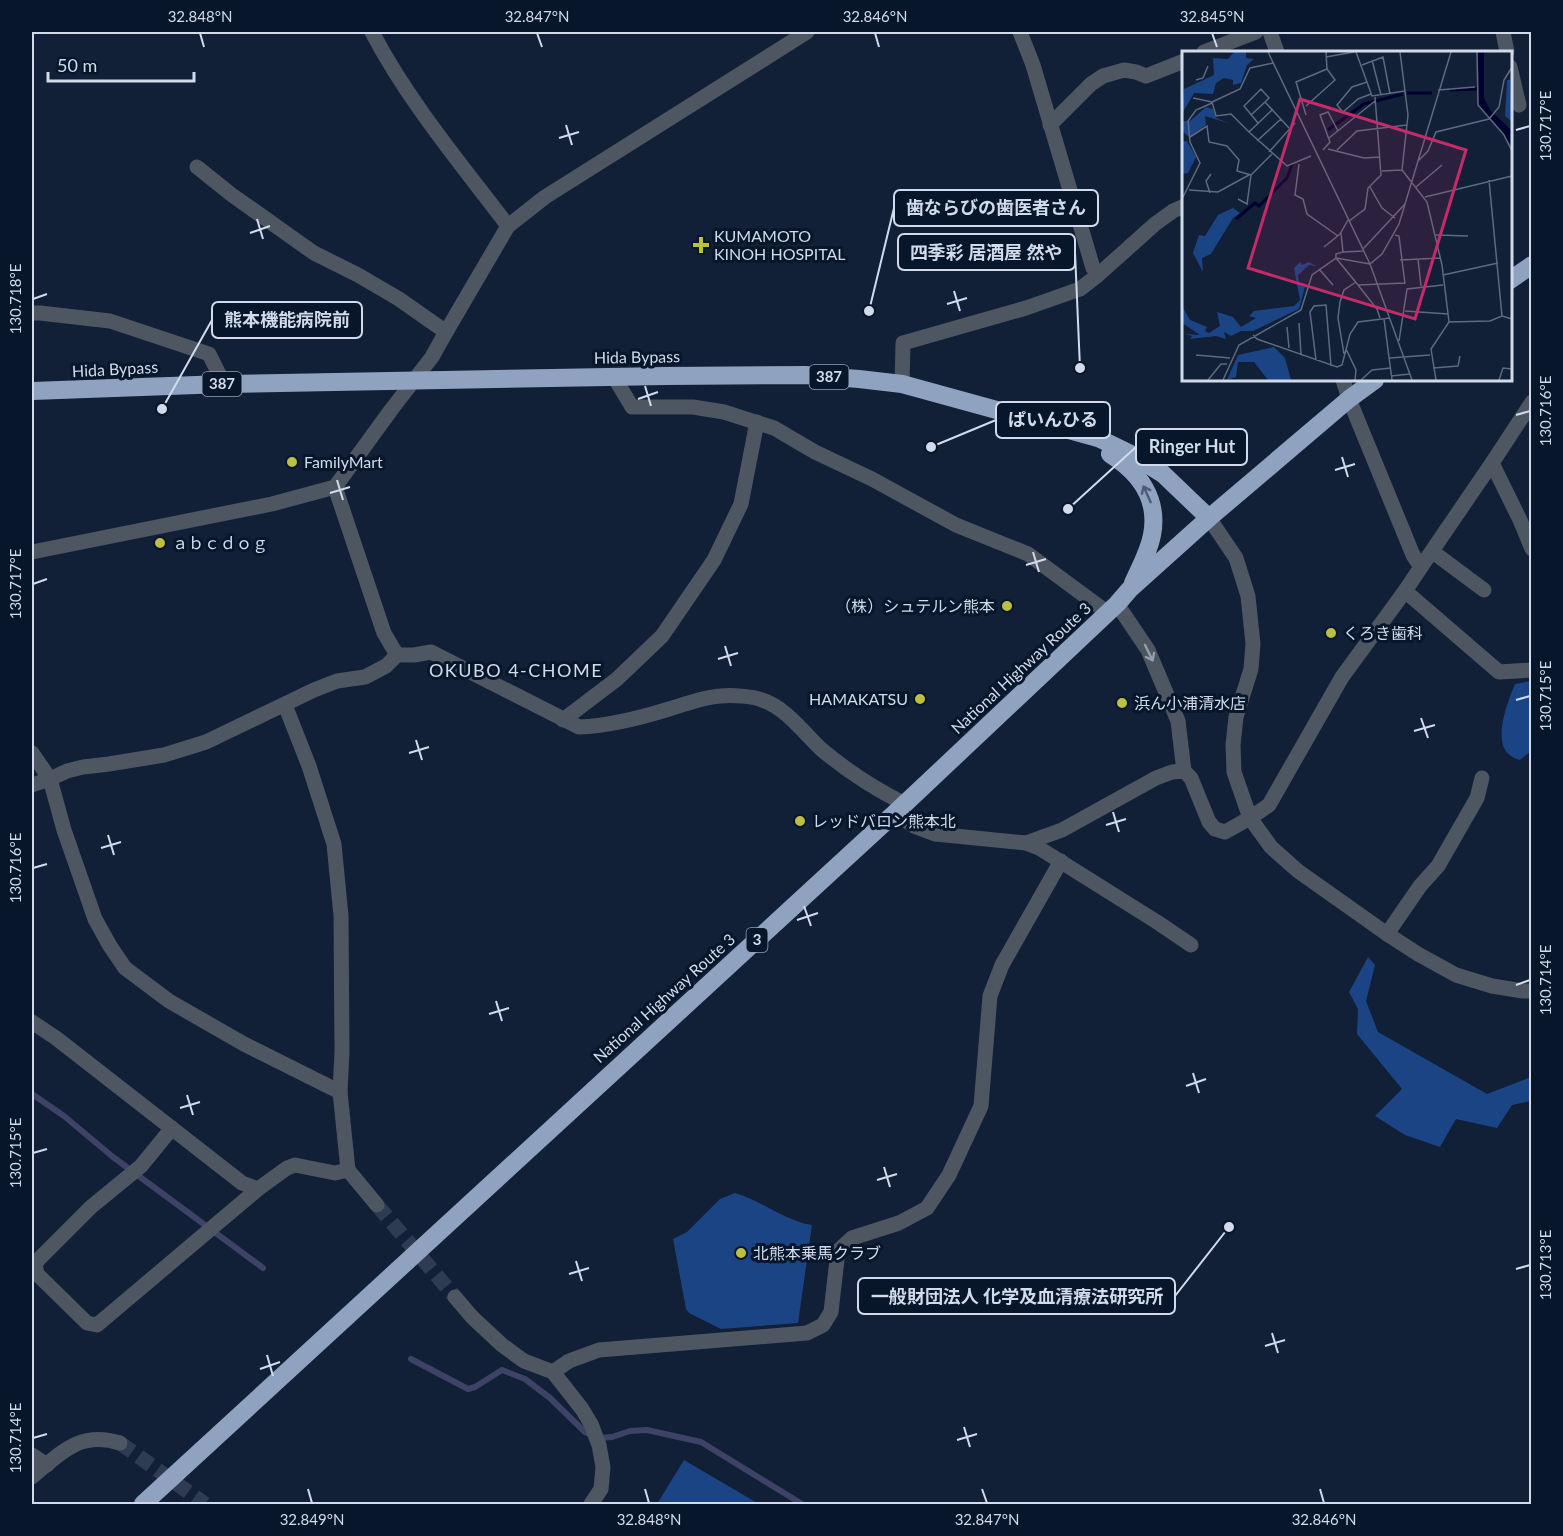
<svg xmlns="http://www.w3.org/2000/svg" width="1563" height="1536" font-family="Lato,'Noto Sans JP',sans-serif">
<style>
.green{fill:#1b4484}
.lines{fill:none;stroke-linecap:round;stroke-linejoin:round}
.stream{stroke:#3f4267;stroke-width:6}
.minor-tunnel{stroke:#2e3b52;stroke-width:15;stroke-dasharray:15 8;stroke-linecap:butt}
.minor{stroke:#4e5662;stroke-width:15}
.highway{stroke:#8fa2c0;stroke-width:18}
.oneway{stroke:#4c5c76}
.oneway2{stroke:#969fad}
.ticks{fill:none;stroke:#d1dbeb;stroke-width:2}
.poi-dot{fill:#bdbf43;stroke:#08162c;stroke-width:2}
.labels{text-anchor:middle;stroke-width:6;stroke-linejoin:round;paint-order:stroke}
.shield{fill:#08162c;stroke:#95a0b2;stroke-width:1.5}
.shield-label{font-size:15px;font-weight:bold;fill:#d1dbeb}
.poi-label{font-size:16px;fill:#d1dbeb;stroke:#08162c;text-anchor:start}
.street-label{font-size:16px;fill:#d1dbeb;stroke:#08162c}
.neighbourhood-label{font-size:18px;letter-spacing:1.5px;fill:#d1dbeb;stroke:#08162c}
.inset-river{fill:none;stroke:#00002f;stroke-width:3}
.inset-road{fill:none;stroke:#5e6a7f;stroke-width:1.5}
.view{fill:#c42c69;fill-opacity:0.15;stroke:#c42c69;stroke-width:3}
.inset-edge{fill:none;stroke:#d1dbeb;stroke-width:3}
.leader{fill:none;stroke:#d1dbeb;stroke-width:2}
.callout-dot{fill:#d1dbeb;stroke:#08162c;stroke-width:2}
.callout{fill:#08162c;stroke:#d1dbeb;stroke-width:2}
.callout-label{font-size:18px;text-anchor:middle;font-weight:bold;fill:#d1dbeb}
.neatline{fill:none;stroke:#d1dbeb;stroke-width:2}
.ticks-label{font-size:15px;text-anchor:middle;fill:#d1dbeb}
</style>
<rect width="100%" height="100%" fill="#111f37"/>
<!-- green -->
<g class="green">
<path d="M 1531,681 L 1531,751 L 1520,760 C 1517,759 1513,758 1511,756 C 1491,743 1508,701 1515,684 Z"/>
<path d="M 1368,957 L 1375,965 L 1366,1001 L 1378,1032 L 1487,1094 L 1531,1077 L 1531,1101 L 1512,1105 L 1497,1128 L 1456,1119 L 1440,1147 L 1405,1135 L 1375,1116 L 1402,1089 L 1357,1034 L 1358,1009 L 1349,992 Z"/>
<path d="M 735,1193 C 762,1201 784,1220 812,1225 L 798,1323 L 721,1329 L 689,1313 L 686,1309 L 673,1239 L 687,1232 L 720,1199 Z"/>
<path d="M 684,1460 L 759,1504 L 657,1504 Z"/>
</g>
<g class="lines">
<!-- stream -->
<g class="stream">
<path d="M 32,1094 L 64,1116 L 113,1157 L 263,1268"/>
<path d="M 411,1359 L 468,1389 L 475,1387 L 502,1370 L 525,1379 L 550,1398 L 585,1432 L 599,1438 L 612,1437 L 630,1431 L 647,1430 L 701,1442 L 802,1504"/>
</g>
<!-- minor-tunnel -->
<g class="minor-tunnel">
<path d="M 377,1205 L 455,1297"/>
<path d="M 120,1443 L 205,1504"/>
</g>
<!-- minor -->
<g class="minor">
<path d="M 372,32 C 408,101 461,164 508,226"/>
<path d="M 1020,32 L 1033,65 L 1093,268 L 1098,275"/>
<path d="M 1270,32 L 1277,52"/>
<path d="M 1503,32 L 1507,52"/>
<path d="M 1204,52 L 1256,32"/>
<path d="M 1510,67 L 1519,105"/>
<path d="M 1050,125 L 1091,84 L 1103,76 L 1124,70 L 1136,72 L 1146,76 L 1184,61"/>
<path d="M 197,167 L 232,195 L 314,253 L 358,275 L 399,299 L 446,332"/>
<path d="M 32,313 L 40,313 L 110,321 L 209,354 L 224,384"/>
<path d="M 614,377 L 632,407 L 693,407 L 724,412 L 774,428 L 815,452 L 872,479 L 956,525 L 1028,554 L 1108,613"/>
<path d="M 902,384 L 903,343 L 1026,308 L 1080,289 L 1098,275 L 1155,224 L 1173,211 L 1184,206"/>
<path d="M 1492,463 L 1520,520 L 1532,549"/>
<path d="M 335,487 L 384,633 L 397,655"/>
<path d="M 1209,518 L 1236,558 L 1248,596 L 1253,644 L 1251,669 L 1236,717 L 1233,745 L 1234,772 L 1250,818 L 1271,847 L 1298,871 L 1387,934 L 1418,954 L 1456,975 L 1492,986 L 1523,991 L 1532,991"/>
<path d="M 32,552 L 272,504 L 335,487 L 391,410 L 432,357 L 446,332 L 508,226 L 545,197 L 807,32"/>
<path d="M 1433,552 L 1484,590"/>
<path d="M 1421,567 L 1492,463 L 1532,402"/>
<path d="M 1405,591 L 1499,672 L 1532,670"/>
<path d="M 1117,604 L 1148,650 L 1178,721 L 1184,771"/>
<path d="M 285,705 L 309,766 L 334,844 L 341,916 L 342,1052 L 340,1092 L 348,1170"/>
<path d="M 563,720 L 617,679 L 662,636 L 714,560 L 741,504 L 757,422"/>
<path d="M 32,753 L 50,779 L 64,830 L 95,919 L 110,946 L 125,968 L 169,1001 L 244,1044 L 340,1092"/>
<path d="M 32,785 L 50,779 L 67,771 L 83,767 L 109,764 L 164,755 L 206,742 L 314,690 L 337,681 L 365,677 L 386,666 L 397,655 L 414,655 L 431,652 L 579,727 C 609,726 640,718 669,709 C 686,704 703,697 721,696 C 731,695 753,696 762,700 C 785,707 804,733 821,749 C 847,771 875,789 905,804"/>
<path d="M 895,813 L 914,826 L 935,834 L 1026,843 L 1039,848 L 1157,922 L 1191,945"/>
<path d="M 1026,843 L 1062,830 L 1156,778 L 1172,772 L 1184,771 L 1191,778 L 1209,822 L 1215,829 L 1225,832 L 1250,818 L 1269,805 L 1342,677 L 1405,591 L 1421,567 L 1413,555 L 1349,399 L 1343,380"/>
<path d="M 1387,934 L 1420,886 L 1438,866 L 1477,798 L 1482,778"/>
<path d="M 32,1022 L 56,1038 L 242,1183 L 258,1189"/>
<path d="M 172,1128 L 141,1166 L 91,1207 L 35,1263 L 37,1274 L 87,1323 L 97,1325 L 258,1189 L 287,1168 L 295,1165 L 335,1173 L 348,1170 L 377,1205"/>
<path d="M 455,1297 L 472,1317 L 502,1345 L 524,1361 L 553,1372 L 582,1409 L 591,1424 L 599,1445 L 603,1467 L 601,1489 L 591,1504"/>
<path d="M 553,1372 L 569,1361 L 599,1350 L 807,1333 L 823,1325 L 831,1312 L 838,1251 L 852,1238 L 899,1223 L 927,1208 L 949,1175 L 981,1106 L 990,996 L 1002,965 L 1061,861"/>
<path d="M 32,1455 L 47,1465"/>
<path d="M 32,1477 C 60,1454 79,1430 120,1443"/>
</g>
<!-- highway -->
<g class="highway">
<path d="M 1510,280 L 1532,265"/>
<path d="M 32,391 L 224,384 L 665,376 L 805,375 L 859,379 L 902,384 L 1098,438 L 1131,454 L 1163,474 L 1209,518"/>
<path d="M 1110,454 C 1139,472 1159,499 1152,535 C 1149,552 1140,567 1133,583"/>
<path d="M 143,1504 L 895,813 L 1117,604 L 1130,589 L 1209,518 L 1349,399 L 1375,380"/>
</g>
</g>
<!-- one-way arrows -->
<defs><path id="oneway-shaft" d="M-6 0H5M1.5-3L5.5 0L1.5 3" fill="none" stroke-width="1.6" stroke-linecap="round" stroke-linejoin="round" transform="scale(1.5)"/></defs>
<use class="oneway" href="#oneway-shaft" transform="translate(1147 494) rotate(-114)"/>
<use class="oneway2" href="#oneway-shaft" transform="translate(1149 653) rotate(64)"/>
<!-- ticks -->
<path class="ticks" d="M 200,33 L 204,47M 537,33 L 542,47M 875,33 L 879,47M 1212,33 L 1217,47M 566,125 L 572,145M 1516,130 L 1530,126M 559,138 L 579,132M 257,219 L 263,239M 250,233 L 270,226M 954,291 L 960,311M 33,299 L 47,294M 947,304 L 967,298M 645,386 L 651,406M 638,399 L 658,392M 1516,415 L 1530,411M 1342,457 L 1348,477M 1335,470 L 1355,464M 337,480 L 343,500M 330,493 L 350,487M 1033,552 L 1039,572M 1026,565 L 1046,559M 33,584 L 47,579M 725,646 L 731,666M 718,659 L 738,653M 1516,700 L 1530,696M 1421,718 L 1428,738M 1414,731 L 1435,725M 416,740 L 422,760M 409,753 L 429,747M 1113,812 L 1119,832M 1106,825 L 1126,819M 108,835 L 114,855M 101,848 L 121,842M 33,868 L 47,864M 804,906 L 811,926M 797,920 L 818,913M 1516,985 L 1530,980M 496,1001 L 502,1021M 489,1014 L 509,1008M 1193,1073 L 1199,1093M 1186,1086 L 1206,1079M 187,1095 L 193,1115M 180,1108 L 200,1102M 33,1153 L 47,1149M 884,1167 L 890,1187M 877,1180 L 897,1174M 576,1261 L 582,1281M 1516,1269 L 1530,1265M 569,1274 L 589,1268M 1272,1333 L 1278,1353M 1265,1346 L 1285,1340M 267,1355 L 273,1376M 260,1369 L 280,1362M 964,1427 L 970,1447M 33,1438 L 47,1434M 957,1440 L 977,1434M 308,1489 L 312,1503M 645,1489 L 649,1503M 982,1489 L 987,1503M 1320,1489 L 1324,1503"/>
<!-- markers -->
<g class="poi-dot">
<path d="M698 236h6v6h6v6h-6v6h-6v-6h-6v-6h6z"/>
<circle cx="292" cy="462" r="6"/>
<circle cx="160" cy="543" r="6"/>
<circle cx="1007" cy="606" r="6"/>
<circle cx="1331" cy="633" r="6"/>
<circle cx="920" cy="699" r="6"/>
<circle cx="1122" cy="703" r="6"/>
<circle cx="800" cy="821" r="6"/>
<circle cx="741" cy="1253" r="6"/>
</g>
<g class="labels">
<!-- shield labels -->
<g class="shield">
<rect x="809.5" y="365" width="39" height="24" rx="4.5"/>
<rect x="202.5" y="372" width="39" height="24" rx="4.5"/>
<rect x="746.5" y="928" width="21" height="24" rx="4.5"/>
</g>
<g class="shield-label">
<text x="829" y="382">387</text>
<text x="222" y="389">387</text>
<text x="757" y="945">3</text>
</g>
<!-- poi labels -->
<g class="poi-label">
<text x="714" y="242">KUMAMOTO<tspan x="714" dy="18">KINOH HOSPITAL</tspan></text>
<text x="304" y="468">FamilyMart</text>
<text x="172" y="549">ａｂｃｄｏｇ</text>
<text x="995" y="612" text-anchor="end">（株）シュテルン熊本</text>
<text x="1343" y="639">くろき歯科</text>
<text x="908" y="705" text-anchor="end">HAMAKATSU</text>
<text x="1134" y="709">浜ん小浦清水店</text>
<text x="812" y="827">レッドバロン熊本北</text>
<text x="753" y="1259">北熊本乗馬クラブ</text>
</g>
<!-- street labels -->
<g class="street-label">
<text transform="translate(637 357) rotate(-1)" y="6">Hida Bypass</text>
<text transform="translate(115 369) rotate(-3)" y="6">Hida Bypass</text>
<text transform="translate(1021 668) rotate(-43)" y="6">National Highway Route 3</text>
<text transform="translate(664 998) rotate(-42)" y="6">National Highway Route 3</text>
</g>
<!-- neighbourhood labels -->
<g class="neighbourhood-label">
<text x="516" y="677">OKUBO 4-CHOME</text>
</g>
</g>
<!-- overview -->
<g transform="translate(1182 51)">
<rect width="330" height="330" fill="#111f37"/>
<path d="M 52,1 L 64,1 L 64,7 L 72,8 L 65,14 L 59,32 L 51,34 L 51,29 L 42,27 L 34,32 L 31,43 L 12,42 L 0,63 L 2,38 L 32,24 L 31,7 L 46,8 ZM 325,29 L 328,29 L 330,71 L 323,65 ZM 24,56 L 31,58 L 34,67 L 49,73 L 23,65 L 24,74 L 7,86 L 0,80 L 0,70 L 8,70 ZM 0,90 L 5,90 L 14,106 L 6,122 L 0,123 ZM 51,157 L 58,162 L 51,167 L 29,203 L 20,207 L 21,221 L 11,202 L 17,184 L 23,185 L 36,164 ZM 118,211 L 120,214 L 127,211 L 135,215 L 127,214 L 116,224 L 117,234 L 123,236 L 117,258 L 71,280 L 59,280 L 49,285 L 42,281 L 44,288 L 34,285 L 8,288 L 10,285 L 3,283 L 18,284 L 0,272 L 0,255 L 8,269 L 25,276 L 23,280 L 27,282 L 38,275 L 35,261 L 51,266 L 59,276 L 74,267 L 67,265 L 72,260 L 112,255 L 118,249 L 112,217 ZM 92,296 L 103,307 L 109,329 L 86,329 L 72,311 L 56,311 L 54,326 L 45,329 L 56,304 Z" fill="#1b4484"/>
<path d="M 296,1 L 302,1 L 302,47 L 308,59 L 330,80 L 330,95 L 297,54 Z" fill="#00002f"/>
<path class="inset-river" d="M 268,39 L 295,38M 225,42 L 250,42M 146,79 L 182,53 L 221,43M 54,168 L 73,152 L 77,155 L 105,127 L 110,114"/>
<path class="inset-road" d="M 86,1 L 188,213 L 230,329M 174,1 L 190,45 L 223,40M 218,1 L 226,64 L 220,119 L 245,151 L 260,214 L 267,271M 295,1 L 296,54 L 322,84 L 330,100M 144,6 L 172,1M 190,9 L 199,44M 180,14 L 201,6 L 208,43M 14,29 L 21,27 L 26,15M 185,31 L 170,36 L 155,54 L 161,61 L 176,48 L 189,43M 256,39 L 293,36M 11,47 L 30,51M 124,55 L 153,29 L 145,18 L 144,1M 91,58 L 67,81 L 105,115 L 129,105M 69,64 L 83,51 L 107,77M 124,64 L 114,31 L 145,18M 76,72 L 62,55 L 79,38 L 87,47 L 83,51M 67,81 L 49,63 L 34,65 L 30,51 L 58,38 L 68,17 L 91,12M 8,86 L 25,75 L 27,91 L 45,95 L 57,109 L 55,120 L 69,124M 147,87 L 193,50M 75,90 L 99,68M 146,98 L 182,107 L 198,106M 141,99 L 148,91 L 138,64 L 146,61 L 156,80M 155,99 L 175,80 L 225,74M 87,101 L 113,72M 236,110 L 246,100 L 254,81 L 307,68 L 317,56 L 322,29 L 330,16M 117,113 L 113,144 L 121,148 L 125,163 L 156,185M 200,120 L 220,119M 307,129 L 320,265M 188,136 L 200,157 L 213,167M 234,136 L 260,114M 7,139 L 36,141 L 67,124M 28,142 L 24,130 L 29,123M 243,146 L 330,125M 0,148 L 18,112 L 8,91 L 6,70 L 14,59 L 30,52M 56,148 L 65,153 L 69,124 L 90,103M 167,170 L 183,158 L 186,137 L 199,124 L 193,46M 213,184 L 217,185 L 223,233M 254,184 L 286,185M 142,196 L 158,183 L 166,169M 181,198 L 223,153M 161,201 L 181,200M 154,207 L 176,234 L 223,232M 154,207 L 188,213M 236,208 L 239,235M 218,209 L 258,207M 188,213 L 200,203 L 217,173 L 269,1M 137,218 L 151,234M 261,224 L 316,212M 176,234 L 195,258 L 198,267M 223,260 L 266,263M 202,268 L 210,329M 117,272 L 119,303M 105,276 L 107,297M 71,284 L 75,288 L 155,316 L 160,314 L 168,283 L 176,271 L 208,267M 217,290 L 225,238 L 261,234M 164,298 L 174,319 L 173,329M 162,303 L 156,267 L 158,251 L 162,239 L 174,231M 14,304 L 48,307M 208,307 L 248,304M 134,309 L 128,261 L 132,255 L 144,254 L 149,315M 251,317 L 276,315 L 278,305M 209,325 L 228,323M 26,329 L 39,313 L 45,313M 41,329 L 57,294 L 119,259 L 130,224 L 154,207 L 154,203 L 161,201 L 159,182M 179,329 L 190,319 L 209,317M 254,329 L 249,298 L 267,271 L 308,270 L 320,265 L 330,268M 317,329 L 321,317 L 330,318"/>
<path class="view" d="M 118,48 L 284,99 L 233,268 L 66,217 Z"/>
<rect width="330" height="330" class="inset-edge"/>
</g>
<!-- callouts -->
<path class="leader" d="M869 311L894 208M1080 368L1075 252M162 409L212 320M931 447L996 420M1068 509L1136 447M1229 1227L1175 1296"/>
<g class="callout-dot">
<circle cx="869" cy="311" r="6"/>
<circle cx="1080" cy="368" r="6"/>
<circle cx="162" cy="409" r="6"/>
<circle cx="931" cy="447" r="6"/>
<circle cx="1068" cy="509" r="6"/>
<circle cx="1229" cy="1227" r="6"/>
</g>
<g class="callout">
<rect x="894" y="190" width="204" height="36" rx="6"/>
<rect x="898" y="234" width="177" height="36" rx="6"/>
<rect x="212" y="302" width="150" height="36" rx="6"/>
<rect x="996" y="402" width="114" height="36" rx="6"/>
<rect x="1136" y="429" width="111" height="36" rx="6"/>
<rect x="858" y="1278" width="317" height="36" rx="6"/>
</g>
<g class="callout-label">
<text x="996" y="214">歯ならびの歯医者さん</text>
<text x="986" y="259">四季彩 居酒屋 然や</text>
<text x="287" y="326">熊本機能病院前</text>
<text x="1053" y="426">ぱいんひる</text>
<text x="1192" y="453">Ringer Hut</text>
<text x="1017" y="1303">一般財団法人 化学及血清療法研究所</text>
</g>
<!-- border -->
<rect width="1563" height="1536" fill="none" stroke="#08162c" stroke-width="66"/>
<!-- scale -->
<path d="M48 72v9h146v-9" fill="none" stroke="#d1dbeb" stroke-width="3"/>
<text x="57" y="72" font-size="18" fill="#d1dbeb" stroke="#08162c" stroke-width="4.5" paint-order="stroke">50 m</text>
<rect x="33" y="33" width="1497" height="1470" class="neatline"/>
<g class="ticks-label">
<text x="200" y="22">32.848°N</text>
<text x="537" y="22">32.847°N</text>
<text x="875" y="22">32.846°N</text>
<text x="1212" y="22">32.845°N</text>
<text transform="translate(1546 126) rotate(-90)" y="5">130.717°E</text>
<text transform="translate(16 299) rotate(-90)" y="5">130.718°E</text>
<text transform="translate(1546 411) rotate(-90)" y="5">130.716°E</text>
<text transform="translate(16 584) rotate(-90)" y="5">130.717°E</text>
<text transform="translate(1546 696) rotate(-90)" y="5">130.715°E</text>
<text transform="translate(16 868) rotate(-90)" y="5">130.716°E</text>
<text transform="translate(1546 980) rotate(-90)" y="5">130.714°E</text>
<text transform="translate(16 1153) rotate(-90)" y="5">130.715°E</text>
<text transform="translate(1546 1265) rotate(-90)" y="5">130.713°E</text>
<text transform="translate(16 1438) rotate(-90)" y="5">130.714°E</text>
<text x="312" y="1525">32.849°N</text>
<text x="649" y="1525">32.848°N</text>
<text x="987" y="1525">32.847°N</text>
<text x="1324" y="1525">32.846°N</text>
</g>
</svg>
